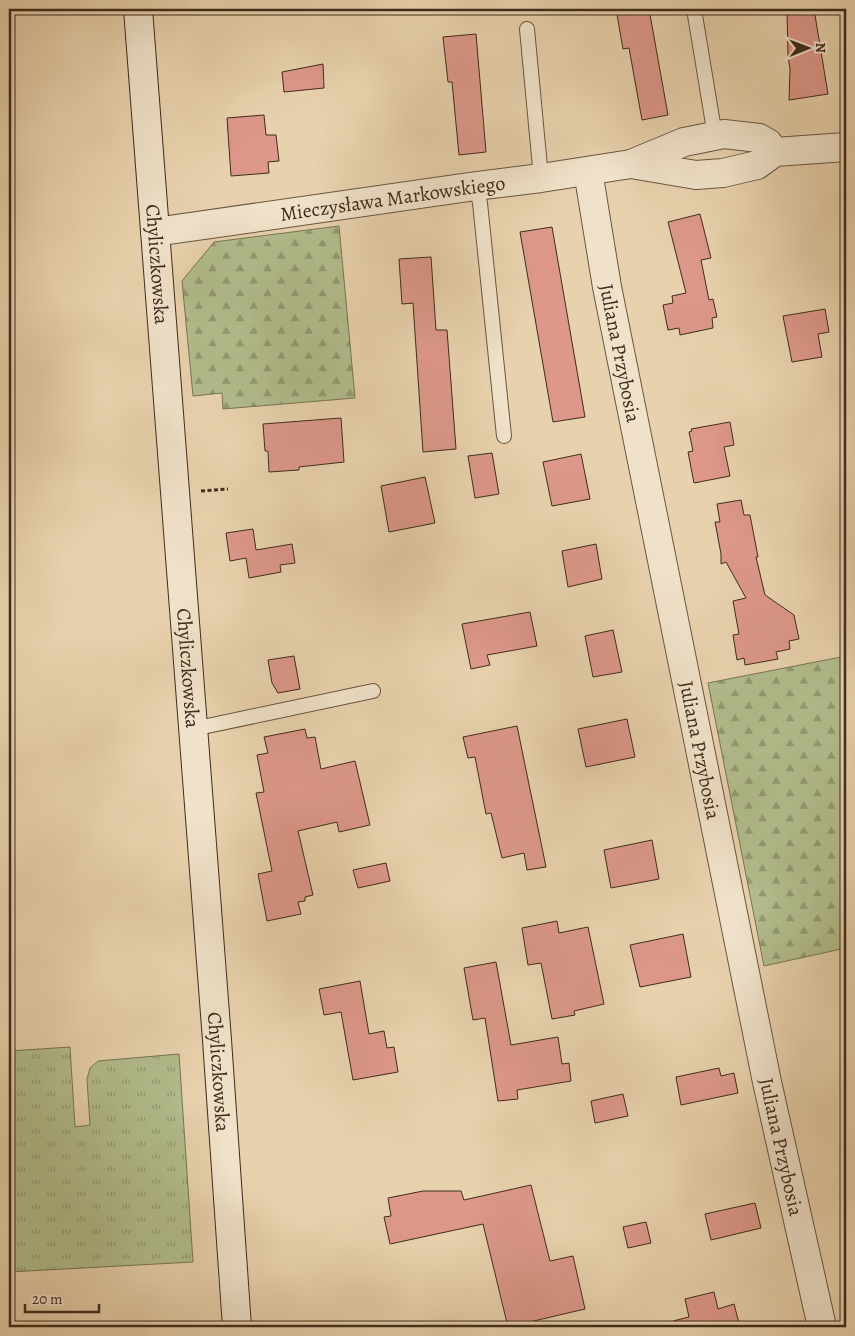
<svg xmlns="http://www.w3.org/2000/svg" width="855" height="1336" font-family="Alegreya,serif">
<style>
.grass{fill:url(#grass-tufts);stroke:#787454}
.forest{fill:url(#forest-firs);stroke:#787454}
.building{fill:#dd988a;stroke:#3f2c1c}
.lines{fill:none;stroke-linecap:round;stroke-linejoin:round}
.lane-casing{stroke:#695640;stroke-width:16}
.street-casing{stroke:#695640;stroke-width:30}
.secondary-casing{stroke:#3f2c1c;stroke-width:30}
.path{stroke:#3f2c1c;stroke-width:3;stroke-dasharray:4 2.5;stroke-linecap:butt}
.lane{stroke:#f0e2ca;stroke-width:14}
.street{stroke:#f0e2ca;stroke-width:28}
.secondary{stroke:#f0e2ca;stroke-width:28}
.labels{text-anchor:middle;stroke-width:4;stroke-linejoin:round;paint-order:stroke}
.street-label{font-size:20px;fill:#3f2c1c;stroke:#f0e2ca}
</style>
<defs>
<pattern id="grass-tufts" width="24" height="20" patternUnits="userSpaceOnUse" patternTransform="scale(1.25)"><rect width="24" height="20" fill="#b2bd8d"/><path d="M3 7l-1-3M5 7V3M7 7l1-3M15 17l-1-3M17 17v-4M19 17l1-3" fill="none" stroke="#929a72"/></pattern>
<pattern id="forest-firs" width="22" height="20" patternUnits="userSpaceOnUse" patternTransform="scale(1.25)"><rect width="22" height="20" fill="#b2bd8d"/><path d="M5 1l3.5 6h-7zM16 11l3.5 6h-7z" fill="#929a72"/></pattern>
</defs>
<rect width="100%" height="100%" fill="#e8d2ad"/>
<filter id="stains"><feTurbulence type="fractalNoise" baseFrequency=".004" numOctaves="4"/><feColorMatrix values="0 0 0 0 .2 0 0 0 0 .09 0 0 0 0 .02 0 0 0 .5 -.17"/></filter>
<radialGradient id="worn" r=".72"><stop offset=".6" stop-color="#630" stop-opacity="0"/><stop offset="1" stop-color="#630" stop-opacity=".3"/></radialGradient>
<!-- grass -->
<path class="grass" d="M 70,1047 L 75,1127 L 90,1125 L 87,1079 L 90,1068 L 98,1061 L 179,1054 L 193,1262 L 9,1272 L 9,1051 Z"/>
<!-- forest -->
<g class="forest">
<path d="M 339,226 L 355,398 L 223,409 L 222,393 L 193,396 L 182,281 L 214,242 Z"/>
<path d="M 846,656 L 846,948 L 764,966 L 708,683 Z"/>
</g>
<!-- building -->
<g class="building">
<path d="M 616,9 L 649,9 L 668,115 L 642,120 L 629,48 L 623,49 Z"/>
<path d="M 787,9 L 814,9 L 828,94 L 789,100 L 790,69 L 788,56 Z"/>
<path d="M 476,34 L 486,152 L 459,155 L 452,82 L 448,82 L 443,37 Z"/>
<path d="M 323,64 L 324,88 L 284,92 L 282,72 Z"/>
<path d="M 264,115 L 266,135 L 276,135 L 279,161 L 268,162 L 269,173 L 231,176 L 227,118 Z"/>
<path d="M 700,214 L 711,258 L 701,260 L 709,300 L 713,299 L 717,317 L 712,318 L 713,328 L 680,335 L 679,328 L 668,330 L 663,305 L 673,303 L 672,296 L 686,293 L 668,222 Z"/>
<path d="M 552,227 L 585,417 L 553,422 L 520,232 Z"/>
<path d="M 431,257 L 436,330 L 447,330 L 456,449 L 423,452 L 413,303 L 402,304 L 399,259 Z"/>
<path d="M 825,309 L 829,332 L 818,334 L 822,357 L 792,362 L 783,316 Z"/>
<path d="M 341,418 L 344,462 L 299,467 L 299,470 L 269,472 L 268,451 L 265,451 L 263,424 Z"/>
<path d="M 730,422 L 734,445 L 724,447 L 730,476 L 694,483 L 688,452 L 693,451 L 689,432 L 692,431 L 691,429 Z"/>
<path d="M 492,453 L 499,494 L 475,498 L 468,456 Z"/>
<path d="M 581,454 L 590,499 L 552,506 L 543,462 Z"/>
<path d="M 425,477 L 435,523 L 389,532 L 381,486 Z"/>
<path d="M 741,500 L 744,515 L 750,515 L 758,557 L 756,557 L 765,595 L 794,615 L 799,639 L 789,641 L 790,649 L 776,652 L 778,659 L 745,665 L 744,658 L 737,660 L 733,635 L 739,634 L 733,601 L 746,598 L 726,562 L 721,564 L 721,554 L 715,522 L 720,522 L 717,504 Z"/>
<path d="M 253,529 L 256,550 L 292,544 L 295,563 L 280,565 L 281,572 L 249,578 L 246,558 L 230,561 L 226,533 Z"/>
<path d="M 596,544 L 602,579 L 568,587 L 562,551 Z"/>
<path d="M 530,612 L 537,646 L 487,655 L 490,665 L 471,669 L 462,624 Z"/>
<path d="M 613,630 L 622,672 L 593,677 L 585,636 Z"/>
<path d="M 294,656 L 300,689 L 278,693 L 272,683 L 268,660 Z"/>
<path d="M 627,719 L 635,757 L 586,767 L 578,729 Z"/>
<path d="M 517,726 L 546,867 L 527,870 L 524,853 L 502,858 L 491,813 L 486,814 L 475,757 L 468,758 L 463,737 Z"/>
<path d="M 305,729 L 307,738 L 315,737 L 321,769 L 355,761 L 370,825 L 339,832 L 337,822 L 298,831 L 313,895 L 305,897 L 305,901 L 298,902 L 301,914 L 267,921 L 258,874 L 272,871 L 256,793 L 264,792 L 257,755 L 268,753 L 264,737 Z"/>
<path d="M 652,840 L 659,879 L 611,888 L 604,850 Z"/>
<path d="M 386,863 L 390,881 L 358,888 L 353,870 Z"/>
<path d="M 557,921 L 559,933 L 588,927 L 604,1004 L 574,1011 L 575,1015 L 552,1019 L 541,963 L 528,965 L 522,928 Z"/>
<path d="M 683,934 L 691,977 L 640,987 L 630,945 Z"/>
<path d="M 496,962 L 511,1045 L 558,1037 L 562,1064 L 569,1063 L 571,1081 L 517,1090 L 518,1099 L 498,1101 L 485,1018 L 473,1020 L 464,968 Z"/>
<path d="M 360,981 L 369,1034 L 384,1031 L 387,1048 L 394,1047 L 398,1072 L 353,1080 L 341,1012 L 324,1015 L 319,989 Z"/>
<path d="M 719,1068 L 721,1076 L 734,1073 L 738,1093 L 681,1105 L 676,1077 Z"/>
<path d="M 623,1094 L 628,1116 L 595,1123 L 591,1101 Z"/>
<path d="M 531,1185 L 550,1261 L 573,1256 L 585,1309 L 508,1327 L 483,1224 L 390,1244 L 384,1217 L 391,1216 L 388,1198 L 423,1191 L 461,1191 L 464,1200 Z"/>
<path d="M 755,1203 L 761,1228 L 711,1240 L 705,1214 Z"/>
<path d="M 646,1222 L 651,1243 L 628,1248 L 623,1227 Z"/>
<path d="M 714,1292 L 718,1309 L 734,1304 L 740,1327 L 674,1327 L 673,1321 L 689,1317 L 685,1299 Z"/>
</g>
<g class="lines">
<!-- lane casing -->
<g class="lane-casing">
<g id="lane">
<path d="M 694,9 L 715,136"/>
<path d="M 527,29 L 541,178"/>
<path d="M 476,186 L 480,203 L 504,436"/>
<path d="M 193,729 L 373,691"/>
</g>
</g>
<!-- street casing -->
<g class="street-casing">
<g id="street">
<path d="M 631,164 L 696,175 L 723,173 L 757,165 L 775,152 L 846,147"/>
<path id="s1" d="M 588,171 L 607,287 L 767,1082 L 822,1327"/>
<path id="s2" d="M 155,232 L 476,186 L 541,178 L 631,164 L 684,142 L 724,134 L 759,138 L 768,143 L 775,152"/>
</g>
</g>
<!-- secondary casing -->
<g class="secondary-casing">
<g id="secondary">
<path id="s3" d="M 138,9 L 217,1040 L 237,1327"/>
</g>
</g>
<!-- path -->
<path class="path" d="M 201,491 L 228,489"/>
<!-- lane -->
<use href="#lane" class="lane"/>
<!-- street -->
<use href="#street" class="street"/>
<!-- secondary -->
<use href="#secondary" class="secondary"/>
</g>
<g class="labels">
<!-- street labels -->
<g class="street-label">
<text dy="7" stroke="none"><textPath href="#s2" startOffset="240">Mieczysława Markowskiego</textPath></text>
<text dy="7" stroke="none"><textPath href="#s3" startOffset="256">Chyliczkowska</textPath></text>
<text dy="7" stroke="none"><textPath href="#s1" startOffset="185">Juliana Przybosia</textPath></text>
<text dy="7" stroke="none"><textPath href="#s3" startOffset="661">Chyliczkowska</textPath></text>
<text dy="7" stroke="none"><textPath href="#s1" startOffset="590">Juliana Przybosia</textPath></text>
<text dy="7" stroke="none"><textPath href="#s3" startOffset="1066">Chyliczkowska</textPath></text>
<text dy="7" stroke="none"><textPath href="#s1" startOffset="995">Juliana Przybosia</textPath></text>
</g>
</g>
<!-- margin -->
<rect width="855" height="1336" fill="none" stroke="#e8d2ad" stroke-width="30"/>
<rect x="10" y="10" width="835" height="1316" fill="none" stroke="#3f2c1c" stroke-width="2.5"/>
<rect x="15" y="15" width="825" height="1306" fill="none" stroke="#3f2c1c"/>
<!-- north arrow -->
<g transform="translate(808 48) rotate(89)" stroke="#f0e2ca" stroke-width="4" paint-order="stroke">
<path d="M0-4L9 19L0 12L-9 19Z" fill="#3f2c1c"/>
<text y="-8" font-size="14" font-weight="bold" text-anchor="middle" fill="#3f2c1c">N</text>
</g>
<!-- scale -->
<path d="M25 1304v8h74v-8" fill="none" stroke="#3f2c1c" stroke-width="2.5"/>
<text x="32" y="1304" font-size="15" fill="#3f2c1c" stroke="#f0e2ca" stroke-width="4" paint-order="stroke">20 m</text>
<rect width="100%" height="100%" filter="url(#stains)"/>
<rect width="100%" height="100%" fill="url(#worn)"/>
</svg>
